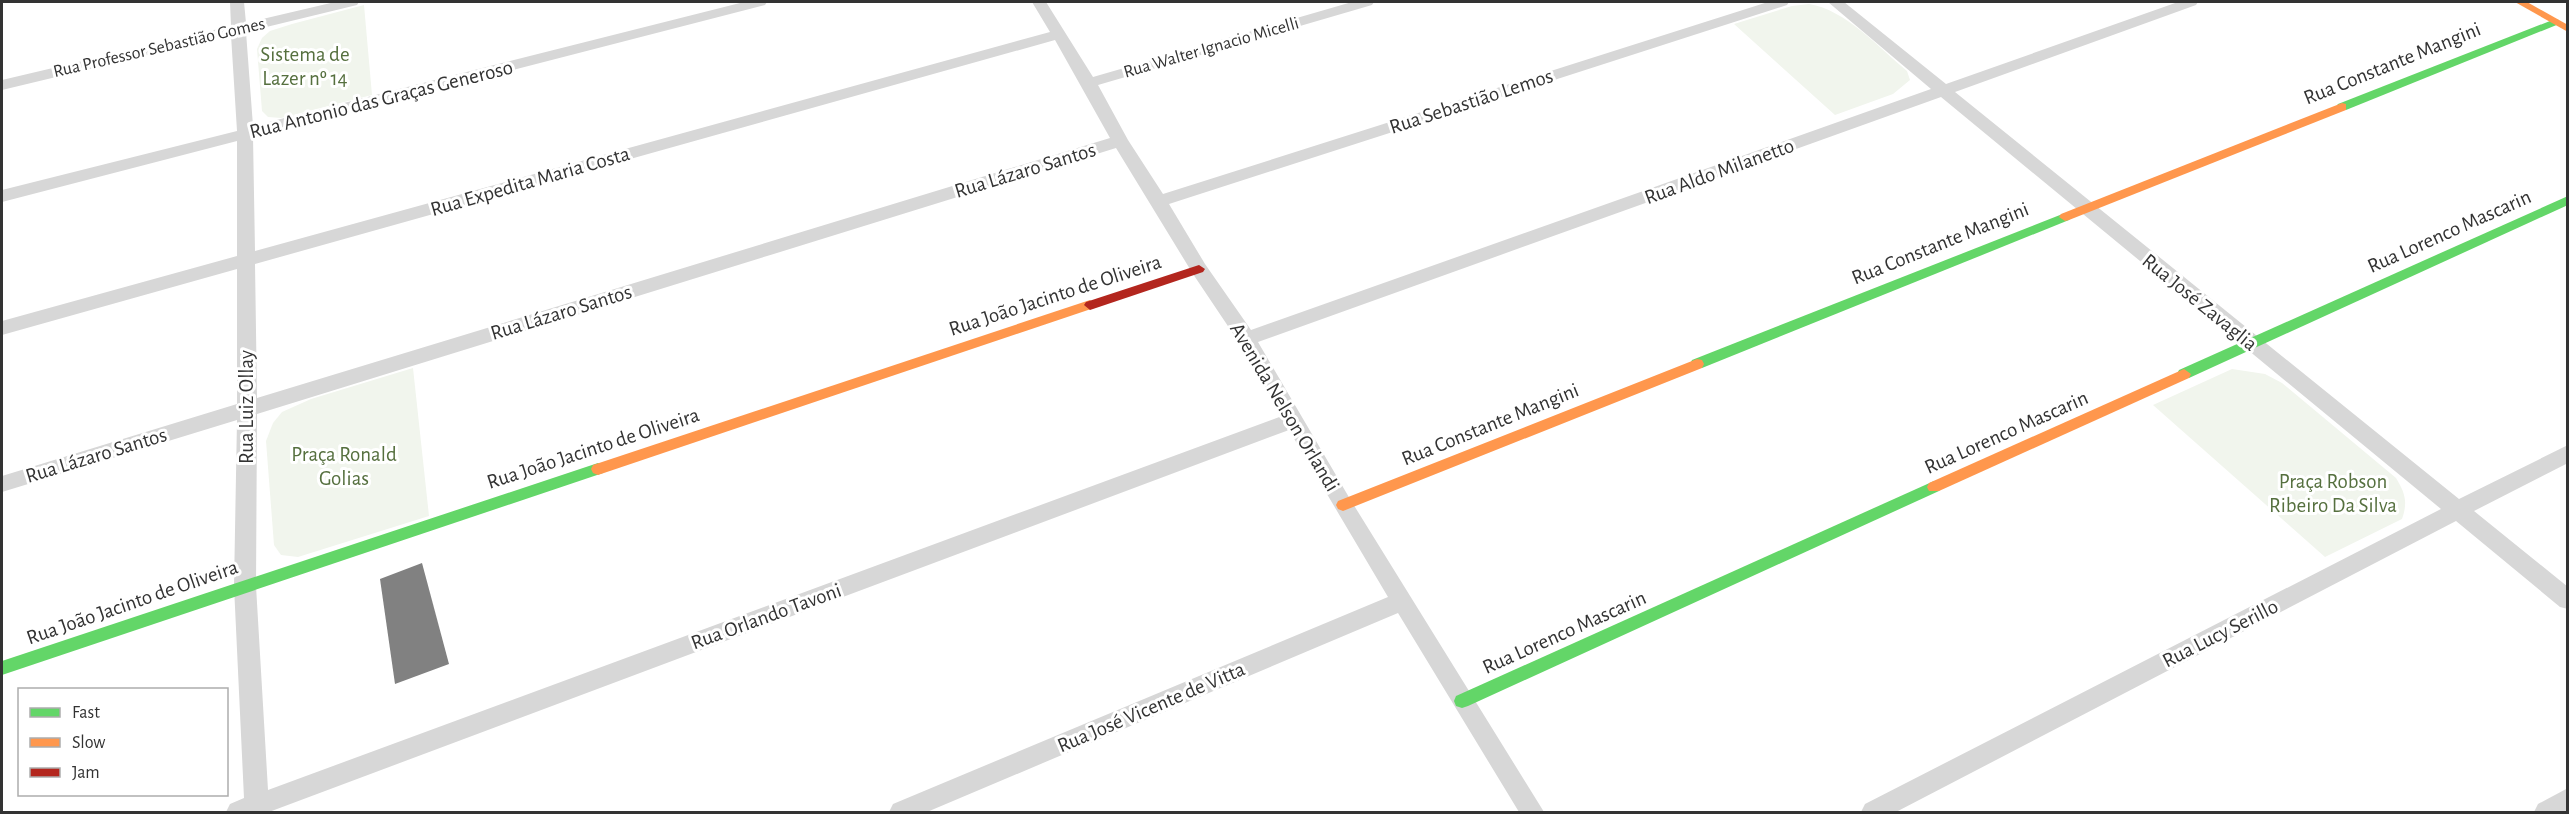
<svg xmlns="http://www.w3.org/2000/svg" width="2569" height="814" font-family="'Alegreya Sans',sans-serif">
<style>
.green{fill:#f1f5ed}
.building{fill:#818181}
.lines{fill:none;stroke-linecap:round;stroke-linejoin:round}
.street{fill:#d7d7d7;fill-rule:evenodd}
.fast{fill:#63d668;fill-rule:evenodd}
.slow{fill:#ff974d;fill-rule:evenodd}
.jam{fill:#b3261e;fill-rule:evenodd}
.labels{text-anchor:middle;stroke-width:6;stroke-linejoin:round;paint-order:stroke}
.far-street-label{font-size:18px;fill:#333;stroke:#fff}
.park-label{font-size:21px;fill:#56703f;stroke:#fff}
.street-label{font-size:21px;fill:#333;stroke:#fff}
</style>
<rect width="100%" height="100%" fill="#fff"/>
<!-- green -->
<g class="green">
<path d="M 1809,4 C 1846,10 1878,47 1907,71 L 1910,80 L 1893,94 L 1835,115 L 1734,24 L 1792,6 Z"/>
<path d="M 364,5 L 372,95 L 281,118 L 268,117 L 262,111 L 257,49 L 262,38 L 270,31 L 292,24 Z"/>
<path d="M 413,368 L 429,516 L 298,557 L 281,555 L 274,545 L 266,441 L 273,423 L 282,412 L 311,399 Z"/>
<path d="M 2232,369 L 2265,374 L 2282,383 L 2396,478 C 2405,493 2408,502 2402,519 L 2325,557 L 2153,405 Z"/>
</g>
<!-- building -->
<path class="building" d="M 422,563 L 449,664 L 395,684 L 380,579 Z"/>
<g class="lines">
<!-- street -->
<g class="street">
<path d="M 230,2 L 244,2 L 246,23 L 335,2 L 359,2 L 357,5 L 246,32 L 253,126 L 744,2 L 767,2 L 765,5 L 253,137 L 255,251 L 1050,32 L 1032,2 L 1046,2 L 1093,77 L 1352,2 L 1374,2 L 1372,5 L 1098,85 L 1128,140 L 1163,194 L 1768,2 L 1789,2 L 1787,5 L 1169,204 L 1205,264 L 1251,330 L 1931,89 L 1828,2 L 1844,2 L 1946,84 L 2178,2 L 2198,2 L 2196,5 L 1955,92 L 2459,499 L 2568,445 L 2568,463 L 2474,511 L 2568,587 L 2568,609 L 2560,607 L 2456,521 L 1896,812 L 1861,812 L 1865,804 L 2441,509 L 1941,97 L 1258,342 L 1350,499 L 1544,812 L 1519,812 L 1398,613 L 927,812 L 889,812 L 893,804 L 1388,597 L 1289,430 L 269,812 L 226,812 L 230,804 L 244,798 L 234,586 L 237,420 L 2,492 L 2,476 L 237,404 L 237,269 L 2,335 L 2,321 L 237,256 L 237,141 L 2,202 L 2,190 L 237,131 L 231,35 L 2,90 L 2,80 L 231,26 ZM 1055,40 L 1110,138 L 257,398 L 255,264 ZM 1116,148 L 1193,274 L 1240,344 L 1282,416 L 268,790 L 256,586 L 257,414 Z"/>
<path d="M 2568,788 L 2568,812 L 2534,812 L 2538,804 Z"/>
</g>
<!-- fast -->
<g class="fast">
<path d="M 2555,19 L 2559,20 L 2559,24 L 2346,110 L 2338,110 L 2336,107 L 2338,104 Z"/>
<path d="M 2568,196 L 2568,205 L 2189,378 L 2179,378 L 2177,374 L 2179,370 Z"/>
<path d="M 2065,213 L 2071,217 L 2069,220 L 1702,368 L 1692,368 L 1690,364 L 1692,360 Z"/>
<path d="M 598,463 L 603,465 L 605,469 L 603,473 L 2,675 L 2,661 Z"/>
<path d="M 1934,481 L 1939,483 L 1941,487 L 1939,491 L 1468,706 L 1462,708 L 1456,706 L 1454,701 L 1456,696 Z"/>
</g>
<!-- slow -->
<g class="slow">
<path d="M 2515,2 L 2527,2 L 2568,25 L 2568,32 Z"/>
<path d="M 2342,103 L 2346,104 L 2346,110 L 2069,220 L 2065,221 L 2059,217 L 2061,214 Z"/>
<path d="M 1090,300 L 1096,305 L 1094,308 L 598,475 L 593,473 L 591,469 L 593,465 Z"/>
<path d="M 1697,359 L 1702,360 L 1704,364 L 1702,368 L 1348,509 L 1343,511 L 1338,509 L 1336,505 L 1338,501 Z"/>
<path d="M 2184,369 L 2191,374 L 2189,378 L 1939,491 L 1929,491 L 1927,487 L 1929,483 Z"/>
</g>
<!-- jam -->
<path class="jam" d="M 1199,265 L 1205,269 L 1203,272 L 1090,310 L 1084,305 L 1086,302 Z"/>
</g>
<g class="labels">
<!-- far-street labels -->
<g class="far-street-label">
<text transform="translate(159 47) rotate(-13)" y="6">Rua Professor Sebastião Gomes</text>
<text transform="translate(1211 47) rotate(-16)" y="6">Rua Walter Ignacio Micelli</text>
</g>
<!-- park labels -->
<g class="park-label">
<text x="305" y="61">Sistema de<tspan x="305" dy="24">Lazer nº 14</tspan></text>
<text x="344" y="461">Praça Ronald<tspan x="344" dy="24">Golias</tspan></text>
<text x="2333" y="488">Praça Robson<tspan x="2333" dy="24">Ribeiro Da Silva</tspan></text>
</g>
<!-- street labels -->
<g class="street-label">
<text transform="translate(2392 63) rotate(-22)" y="7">Rua Constante Mangini</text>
<text transform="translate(381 99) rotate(-14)" y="7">Rua Antonio das Graças Generoso</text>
<text transform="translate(1471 101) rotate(-18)" y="7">Rua Sebastião Lemos</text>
<text transform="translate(1025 170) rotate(-17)" y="7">Rua Lázaro Santos</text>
<text transform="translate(1719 171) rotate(-20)" y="7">Rua Aldo Milanetto</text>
<text transform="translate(530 181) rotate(-16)" y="7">Rua Expedita Maria Costa</text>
<text transform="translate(2449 231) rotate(-24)" y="7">Rua Lorenco Mascarin</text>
<text transform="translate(1940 243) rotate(-22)" y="7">Rua Constante Mangini</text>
<text transform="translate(1055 295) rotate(-18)" y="7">Rua João Jacinto de Oliveira</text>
<text transform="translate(2200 302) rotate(39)" y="7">Rua José Zavaglia</text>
<text transform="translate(561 312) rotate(-17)" y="7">Rua Lázaro Santos</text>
<text transform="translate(246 407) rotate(-90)" y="7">Rua Luiz Ollay</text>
<text transform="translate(1285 407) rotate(59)" y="7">Avenida Nelson Orlandi</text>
<text transform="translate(1490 424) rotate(-22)" y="7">Rua Constante Mangini</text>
<text transform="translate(2006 432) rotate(-24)" y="7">Rua Lorenco Mascarin</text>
<text transform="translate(593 448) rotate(-18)" y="7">Rua João Jacinto de Oliveira</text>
<text transform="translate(96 455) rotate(-17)" y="7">Rua Lázaro Santos</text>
<text transform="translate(132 602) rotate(-19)" y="7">Rua João Jacinto de Oliveira</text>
<text transform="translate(766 616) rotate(-20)" y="7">Rua Orlando Tavoni</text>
<text transform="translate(1564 632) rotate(-24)" y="7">Rua Lorenco Mascarin</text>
<text transform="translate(2220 633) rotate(-27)" y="7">Rua Lucy Serillo</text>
<text transform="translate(1151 707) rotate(-23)" y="7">Rua José Vicente de Vitta</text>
</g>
</g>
<!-- border -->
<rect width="2569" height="814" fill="none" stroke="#333333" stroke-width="6"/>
<!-- legend -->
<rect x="18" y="688" width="210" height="108" fill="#ffffff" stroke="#adadad" stroke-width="1.5"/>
<rect x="30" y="708" width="30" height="9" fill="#63d668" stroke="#adadad" stroke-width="1.5"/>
<text x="72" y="718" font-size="18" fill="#333333">Fast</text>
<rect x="30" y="738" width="30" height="9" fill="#ff974d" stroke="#adadad" stroke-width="1.5"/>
<text x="72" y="748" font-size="18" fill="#333333">Slow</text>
<rect x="30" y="768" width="30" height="9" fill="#b3261e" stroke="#adadad" stroke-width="1.5"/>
<text x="72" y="778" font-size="18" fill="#333333">Jam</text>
</svg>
